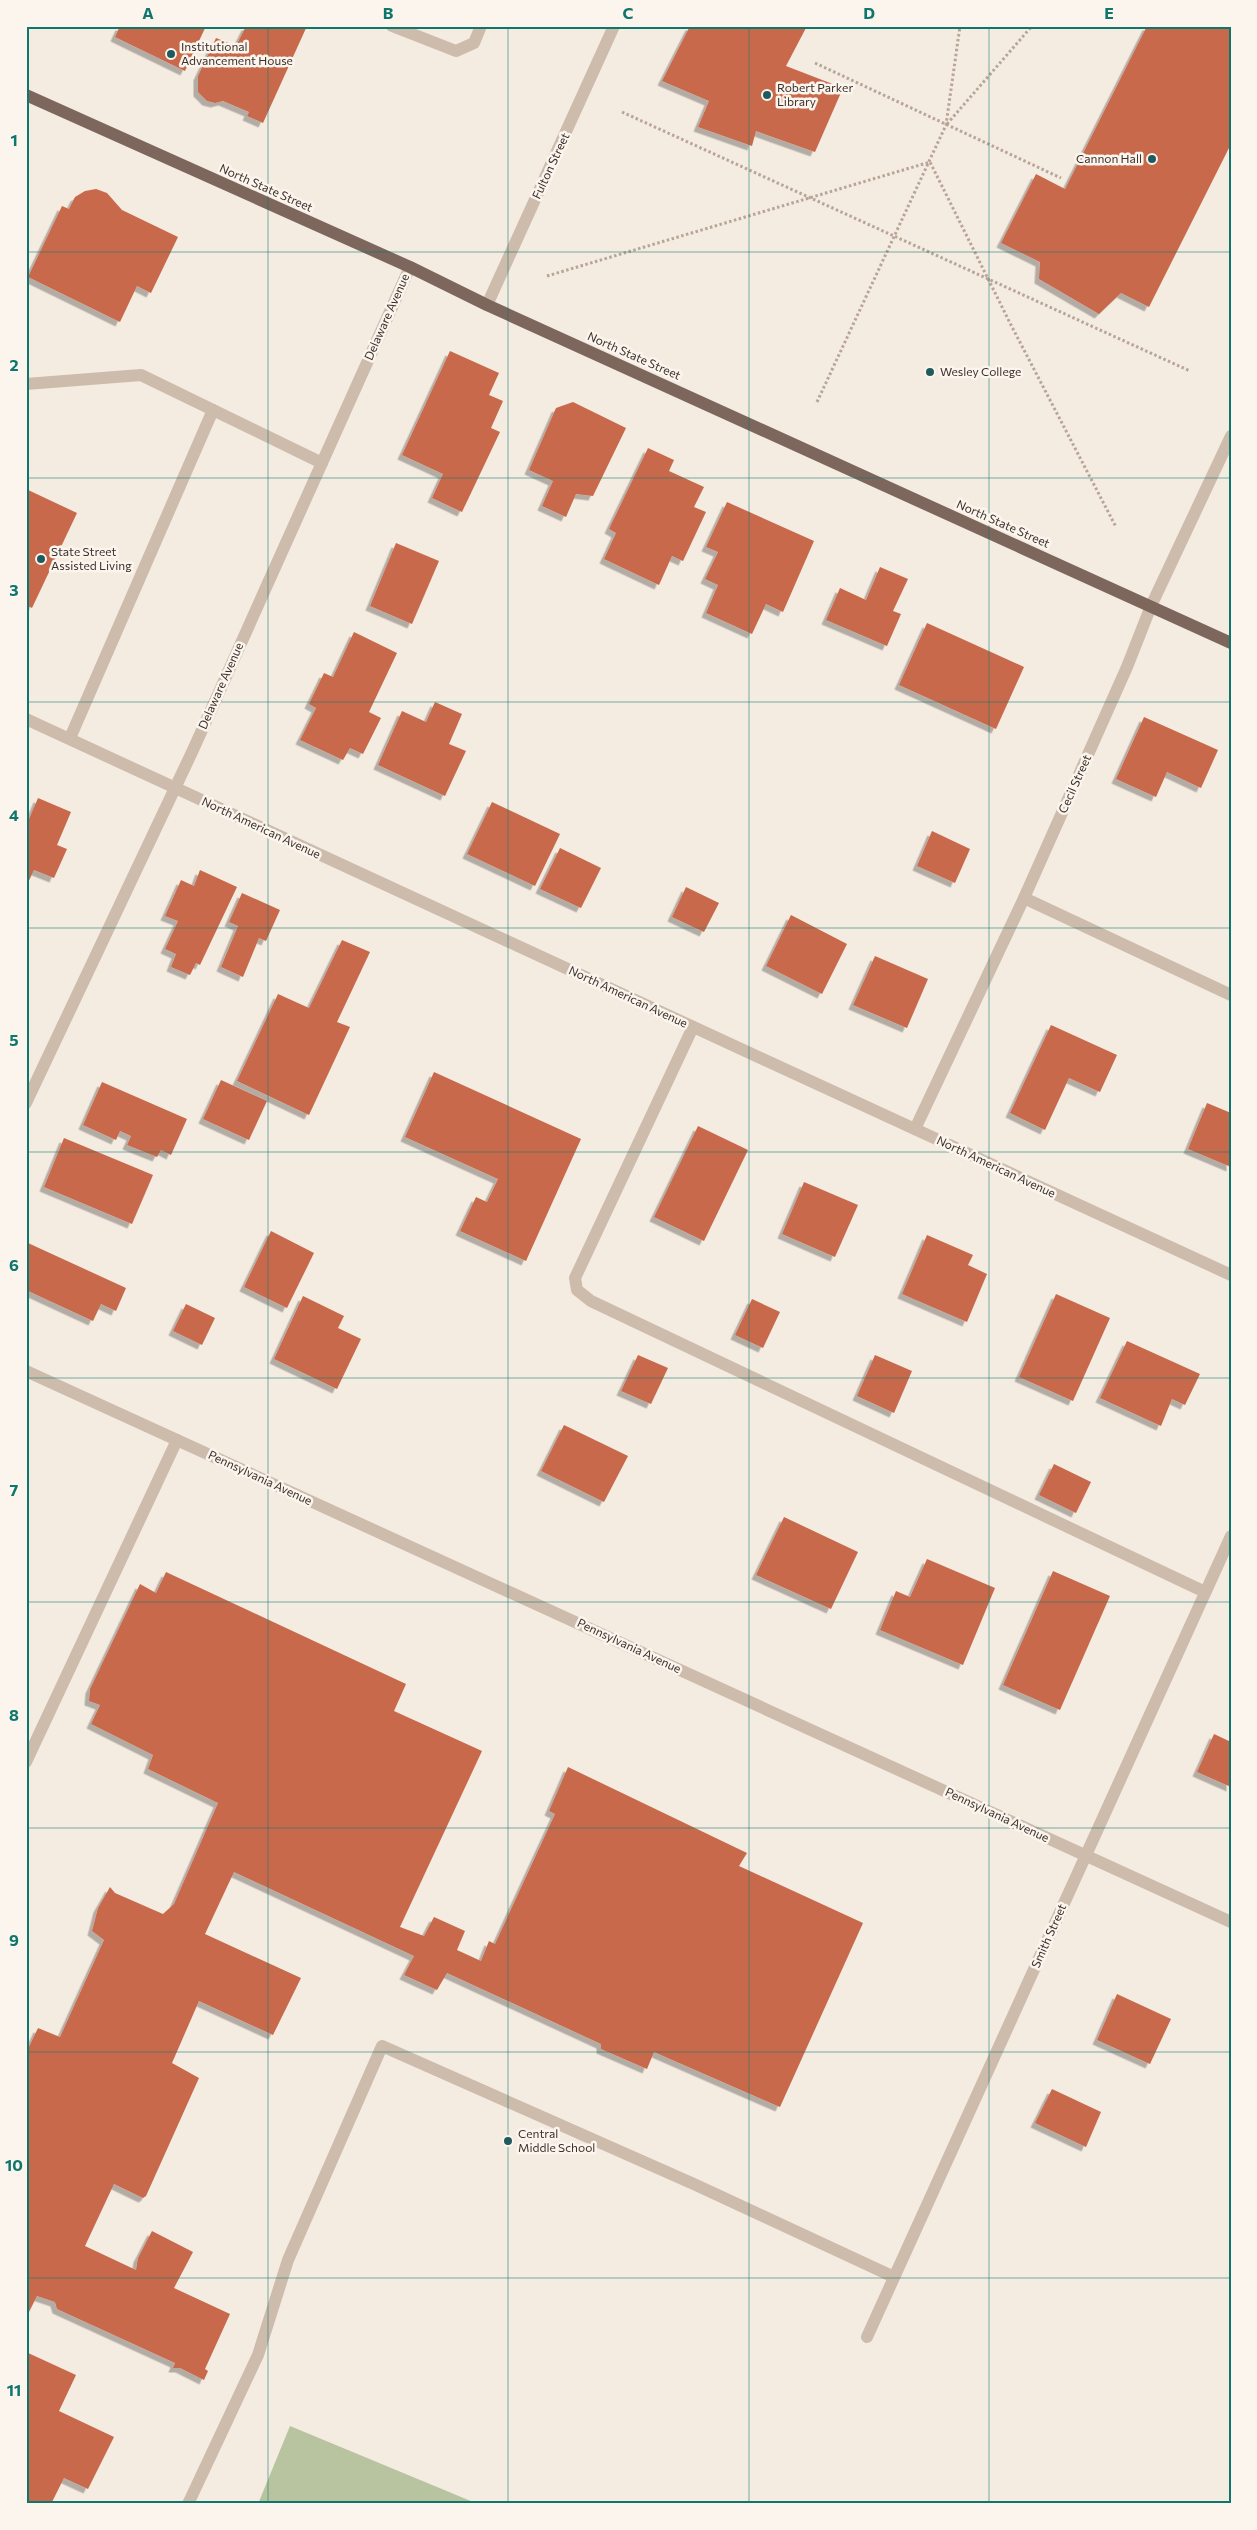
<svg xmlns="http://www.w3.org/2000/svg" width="1257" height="2530" font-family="Commissioner,sans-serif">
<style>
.green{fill:#b8c4a0}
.building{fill:#c8694b;filter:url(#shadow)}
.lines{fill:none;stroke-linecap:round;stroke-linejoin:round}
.path{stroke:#b9a596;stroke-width:3;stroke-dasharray:2.5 2.5;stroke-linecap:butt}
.service{stroke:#cdbbac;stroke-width:12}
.minor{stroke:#cdbbac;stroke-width:12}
.primary{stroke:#7d675c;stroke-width:12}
.grid{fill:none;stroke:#0f766e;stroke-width:1;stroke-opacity:0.55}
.poi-dot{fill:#1f5a5e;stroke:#fbf5ee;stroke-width:2}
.labels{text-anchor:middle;stroke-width:5;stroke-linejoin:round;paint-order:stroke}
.poi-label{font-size:12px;fill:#3b302b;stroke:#fbf5ee;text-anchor:start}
.street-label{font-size:12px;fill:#3b302b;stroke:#fbf5ee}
.neatline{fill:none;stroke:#0f766e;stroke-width:2}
.grid-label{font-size:16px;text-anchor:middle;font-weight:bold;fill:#0f766e}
</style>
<defs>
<filter id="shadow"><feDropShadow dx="-4.5" dy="4.5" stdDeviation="0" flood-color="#0004"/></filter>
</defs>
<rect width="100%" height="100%" fill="#f4ebe1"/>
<!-- green -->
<path class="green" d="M 290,2426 L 478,2504 L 258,2504 Z"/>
<!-- building -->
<g class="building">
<path d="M 120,26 L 206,26 L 185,71 L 115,37 Z"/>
<path d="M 246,26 L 307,26 L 263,123 L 247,116 L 249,112 L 223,101 L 215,103 L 207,101 L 198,92 L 198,76 L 216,38 L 236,46 Z"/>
<path d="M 690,26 L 807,26 L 786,66 L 843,88 L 815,152 L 756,131 L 752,146 L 698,127 L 709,101 L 662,81 Z"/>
<path d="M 1147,26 L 1231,26 L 1231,144 L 1149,307 L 1121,293 L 1099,314 L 1039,279 L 1040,262 L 1001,243 L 1036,174 L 1065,189 Z"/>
<path d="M 96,189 L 107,193 L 122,210 L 178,237 L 151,293 L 137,286 L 120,322 L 28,277 L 62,206 L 69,209 L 75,197 L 85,191 Z"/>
<path d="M 450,351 L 499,373 L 489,395 L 503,401 L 491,428 L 500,432 L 462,512 L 432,498 L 443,474 L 402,455 Z"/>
<path d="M 573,402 L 626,428 L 593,496 L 576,494 L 566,517 L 542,506 L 553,481 L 529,470 L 556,408 Z"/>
<path d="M 648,448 L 674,460 L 669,471 L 704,487 L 694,507 L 706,512 L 683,561 L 672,556 L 659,585 L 604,559 L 616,533 L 609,529 Z"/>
<path d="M 26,489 L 77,513 L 32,608 L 26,605 Z"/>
<path d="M 727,502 L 814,541 L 783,612 L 766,604 L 752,634 L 706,613 L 718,585 L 705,579 L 718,552 L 706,547 Z"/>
<path d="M 396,543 L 439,561 L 412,624 L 370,606 Z"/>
<path d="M 880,567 L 908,579 L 893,611 L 901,614 L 887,646 L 826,620 L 840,588 L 866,600 Z"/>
<path d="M 927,623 L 1024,667 L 996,729 L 899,685 Z"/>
<path d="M 354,632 L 397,653 L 369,712 L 381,718 L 363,754 L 350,748 L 343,760 L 300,740 L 316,708 L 309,704 L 324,673 L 333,677 Z"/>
<path d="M 435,702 L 462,714 L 449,744 L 466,751 L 445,796 L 378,765 L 402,711 L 426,722 Z"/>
<path d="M 1144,717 L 1218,750 L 1201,788 L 1167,772 L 1156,797 L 1116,779 Z"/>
<path d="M 38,798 L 71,812 L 57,845 L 67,849 L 54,878 L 34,870 L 26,887 L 26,826 Z"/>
<path d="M 492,802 L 560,834 L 535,886 L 467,854 Z"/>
<path d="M 932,831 L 970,849 L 955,883 L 917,866 Z"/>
<path d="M 560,848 L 601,868 L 581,908 L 540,889 Z"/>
<path d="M 200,870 L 237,887 L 200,965 L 196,963 L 190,975 L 171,967 L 176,954 L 165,949 L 178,921 L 165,916 L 181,880 L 194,886 Z"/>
<path d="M 686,887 L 719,903 L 704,932 L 672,917 Z"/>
<path d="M 242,893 L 280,910 L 266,941 L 259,938 L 243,977 L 221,967 L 238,926 L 229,922 Z"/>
<path d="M 791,915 L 847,944 L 822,994 L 766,966 Z"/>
<path d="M 342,940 L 370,952 L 337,1022 L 350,1027 L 309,1115 L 237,1081 L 278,994 L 309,1008 Z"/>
<path d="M 875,956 L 928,979 L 907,1028 L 853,1005 Z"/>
<path d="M 1051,1025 L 1117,1055 L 1100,1092 L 1069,1078 L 1045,1130 L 1010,1113 Z"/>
<path d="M 434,1072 L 581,1139 L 526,1261 L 460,1231 L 476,1197 L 487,1202 L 498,1179 L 405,1137 Z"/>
<path d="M 221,1080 L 267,1101 L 249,1140 L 203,1119 Z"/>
<path d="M 102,1082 L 187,1119 L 171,1155 L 161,1150 L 157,1157 L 127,1145 L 131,1136 L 120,1131 L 116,1140 L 83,1125 Z"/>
<path d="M 1207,1103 L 1231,1113 L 1231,1167 L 1188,1149 Z"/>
<path d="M 698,1126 L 748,1150 L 704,1241 L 654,1217 Z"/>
<path d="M 64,1138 L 153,1175 L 132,1224 L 44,1187 Z"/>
<path d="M 804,1182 L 858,1205 L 835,1257 L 782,1234 Z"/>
<path d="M 271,1231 L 314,1253 L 287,1308 L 244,1287 Z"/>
<path d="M 927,1235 L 973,1255 L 968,1265 L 987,1274 L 967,1322 L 902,1294 Z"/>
<path d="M 28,1243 L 126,1288 L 116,1311 L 101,1304 L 93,1321 L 26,1290 Z"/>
<path d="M 1056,1294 L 1110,1318 L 1073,1401 L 1019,1377 Z"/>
<path d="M 303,1296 L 344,1316 L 338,1328 L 361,1339 L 337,1389 L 274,1359 Z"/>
<path d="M 752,1299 L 780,1312 L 763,1348 L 735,1335 Z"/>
<path d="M 186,1304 L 215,1318 L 202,1345 L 173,1331 Z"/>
<path d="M 1127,1341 L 1200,1374 L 1185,1405 L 1172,1399 L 1161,1426 L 1100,1398 Z"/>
<path d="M 638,1355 L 668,1368 L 651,1404 L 621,1391 Z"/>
<path d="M 875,1355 L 912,1371 L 894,1413 L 857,1396 Z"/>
<path d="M 564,1425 L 628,1456 L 604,1502 L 541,1471 Z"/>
<path d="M 1054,1464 L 1091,1482 L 1076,1513 L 1039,1495 Z"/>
<path d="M 784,1517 L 858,1552 L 831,1609 L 756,1575 Z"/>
<path d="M 927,1559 L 995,1588 L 963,1665 L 880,1630 L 896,1591 L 910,1597 Z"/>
<path d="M 1053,1571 L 1110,1596 L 1060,1710 L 1003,1685 Z"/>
<path d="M 166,1572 L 406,1684 L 394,1711 L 482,1751 L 400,1927 L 424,1936 L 434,1917 L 465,1931 L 457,1950 L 481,1961 L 489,1941 L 495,1944 L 555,1814 L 549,1811 L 568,1767 L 747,1853 L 739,1866 L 863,1923 L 780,2107 L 654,2052 L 647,2069 L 601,2049 L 601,2044 L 447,1973 L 437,1990 L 404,1975 L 414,1956 L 234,1872 L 205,1934 L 301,1978 L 273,2035 L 199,2001 L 172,2063 L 199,2078 L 146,2196 L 143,2198 L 114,2184 L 85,2246 L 136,2270 L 138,2258 L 152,2231 L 193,2252 L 174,2288 L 230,2314 L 205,2369 L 208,2371 L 204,2380 L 180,2368 L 173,2368 L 175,2363 L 57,2309 L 55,2302 L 37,2296 L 26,2318 L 26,2053 L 38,2028 L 60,2037 L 104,1940 L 92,1931 L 98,1908 L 110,1887 L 115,1893 L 163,1914 L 174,1904 L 218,1803 L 148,1769 L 153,1755 L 91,1724 L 100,1705 L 89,1701 L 90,1689 L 140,1584 L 156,1593 Z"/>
<path d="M 1214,1734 L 1231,1742 L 1231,1787 L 1197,1772 Z"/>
<path d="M 1117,1994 L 1171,2019 L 1150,2064 L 1097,2040 Z"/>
<path d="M 1052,2089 L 1101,2112 L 1086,2147 L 1035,2123 Z"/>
<path d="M 26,2352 L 76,2375 L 59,2411 L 114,2437 L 88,2489 L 64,2478 L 51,2504 L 26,2504 Z"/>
</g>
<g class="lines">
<!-- path -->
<g class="path">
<path d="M 815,63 L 1061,178"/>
<path d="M 622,112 L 1190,371"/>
<path d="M 947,124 L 1032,26"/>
<path d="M 547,276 L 930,162 L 1011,325 L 1116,527"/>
<path d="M 817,402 L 946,125 L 960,26"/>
</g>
<!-- service -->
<g class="service">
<path d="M 392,26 L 456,51 L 474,43 L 481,26"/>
<path d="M 26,384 L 141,375 L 322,463"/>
<path d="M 70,738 L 213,410"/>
<path d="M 1024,898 L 1231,995"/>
<path d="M 693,1027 L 575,1278 L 577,1290 L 591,1301 L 1205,1592"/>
<path d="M 26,1762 L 177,1440"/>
<path d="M 188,2504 L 258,2355 L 288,2260 L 382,2046 L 696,2185 L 894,2277"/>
</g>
<!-- minor -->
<g class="minor">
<path d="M 487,305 L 614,26"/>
<path d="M 26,719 L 1231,1275"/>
<path d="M 26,1103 L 193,750 L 410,267"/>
<path d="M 915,1129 L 1024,898 L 1127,667 L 1151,606 L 1231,436"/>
<path d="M 26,1371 L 1231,1922"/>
<path d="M 867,2337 L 1231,1536"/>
</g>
<!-- primary -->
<path class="primary" d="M 26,95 L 410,267 L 487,305 L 1231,643"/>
</g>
<!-- grid -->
<path class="grid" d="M 268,26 L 268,2504M 508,26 L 508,2504M 749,26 L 749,2504M 989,26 L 989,2504M 26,252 L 1231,252M 26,478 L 1231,478M 26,702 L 1231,702M 26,928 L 1231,928M 26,1152 L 1231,1152M 26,1378 L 1231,1378M 26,1602 L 1231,1602M 26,1828 L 1231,1828M 26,2052 L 1231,2052M 26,2278 L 1231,2278"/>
<!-- markers -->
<g class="poi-dot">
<circle cx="171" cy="54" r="5"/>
<circle cx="767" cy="95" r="5"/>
<circle cx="1152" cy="159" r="5"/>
<circle cx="930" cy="372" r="5"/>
<circle cx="41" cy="559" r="5"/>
<circle cx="508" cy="2141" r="5"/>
</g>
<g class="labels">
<!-- poi labels -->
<g class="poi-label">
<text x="181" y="51">Institutional<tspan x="181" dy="14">Advancement House</tspan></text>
<text x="777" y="92">Robert Parker<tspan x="777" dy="14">Library</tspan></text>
<text x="1142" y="163" text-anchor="end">Cannon Hall</text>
<text x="940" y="376">Wesley College</text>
<text x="51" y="556">State Street<tspan x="51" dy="14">Assisted Living</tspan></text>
<text x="518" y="2138">Central<tspan x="518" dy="14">Middle School</tspan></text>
</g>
<!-- street labels -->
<g class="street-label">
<text transform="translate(551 166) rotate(-65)" y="4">Fulton Street</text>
<text transform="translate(266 188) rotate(24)" y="4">North State Street</text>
<text transform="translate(387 317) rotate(-66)" y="4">Delaware Avenue</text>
<text transform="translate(634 356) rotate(24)" y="4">North State Street</text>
<text transform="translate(1003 524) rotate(24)" y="4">North State Street</text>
<text transform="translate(221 686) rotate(-66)" y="4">Delaware Avenue</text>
<text transform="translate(1075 784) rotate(-66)" y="4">Cecil Street</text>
<text transform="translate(261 828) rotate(25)" y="4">North American Avenue</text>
<text transform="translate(628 997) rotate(25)" y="4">North American Avenue</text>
<text transform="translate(996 1167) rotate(25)" y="4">North American Avenue</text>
<text transform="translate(260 1478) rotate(25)" y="4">Pennsylvania Avenue</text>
<text transform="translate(629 1646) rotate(25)" y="4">Pennsylvania Avenue</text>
<text transform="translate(997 1815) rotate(25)" y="4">Pennsylvania Avenue</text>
<text transform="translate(1049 1936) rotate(-66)" y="4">Smith Street</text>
</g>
</g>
<!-- border -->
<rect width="1257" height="2530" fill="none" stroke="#fbf5ee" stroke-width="55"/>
<rect x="28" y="28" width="1202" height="2474" class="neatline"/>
<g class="grid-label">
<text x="148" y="19">A</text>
<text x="388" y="19">B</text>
<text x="628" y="19">C</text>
<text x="869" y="19">D</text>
<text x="1109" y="19">E</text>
<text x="14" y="146">1</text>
<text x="14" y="371">2</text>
<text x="14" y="596">3</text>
<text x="14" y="821">4</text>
<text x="14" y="1046">5</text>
<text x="14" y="1271">6</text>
<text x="14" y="1496">7</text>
<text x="14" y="1721">8</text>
<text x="14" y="1946">9</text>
<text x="14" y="2171">10</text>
<text x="14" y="2396">11</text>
</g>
</svg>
